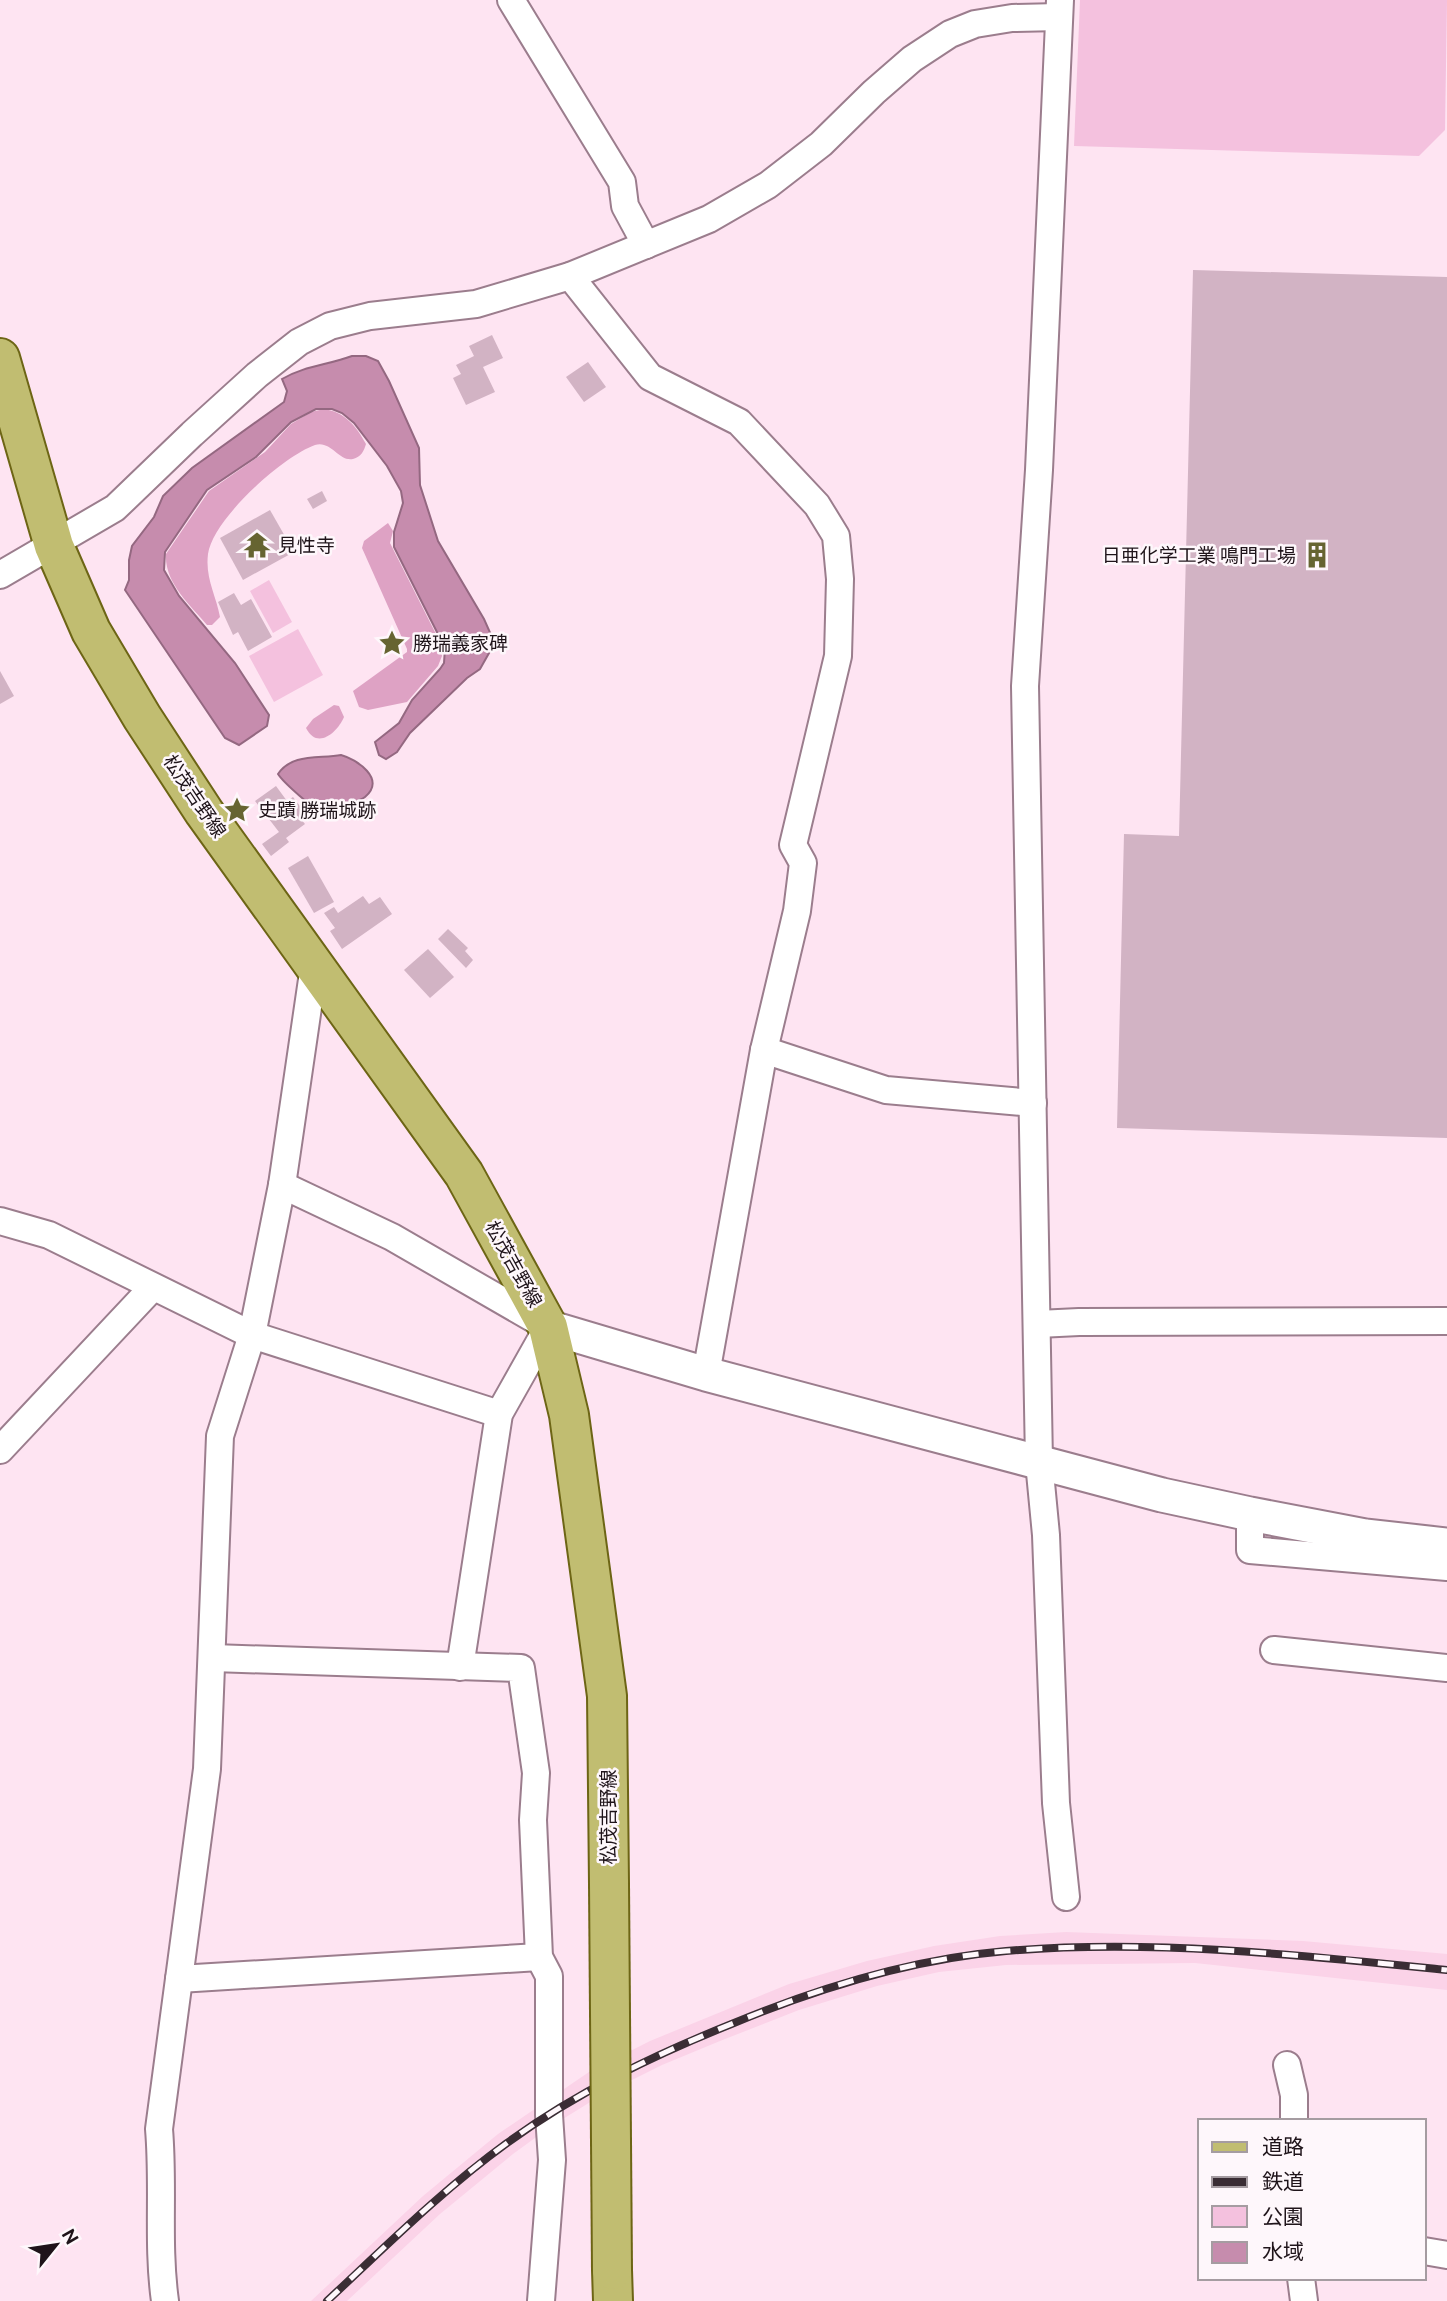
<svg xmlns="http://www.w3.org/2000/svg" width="1447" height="2301" font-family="Ubuntu,'Noto Sans JP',sans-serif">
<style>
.built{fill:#fbd3e8}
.green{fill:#f4c1de}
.forest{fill:#dea2c4}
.water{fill:#c68cad;stroke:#946881;stroke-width:2}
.building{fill:#d2b3c4}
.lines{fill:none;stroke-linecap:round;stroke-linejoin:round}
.minor-casing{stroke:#9b7d8d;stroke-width:30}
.tertiary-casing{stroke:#9b7d8d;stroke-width:37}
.primary-casing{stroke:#6d6515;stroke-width:42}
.minor{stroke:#fff;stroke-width:26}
.tertiary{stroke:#fff;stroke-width:33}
.primary{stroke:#c1bd71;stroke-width:38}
.rail-casing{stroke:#3a2d34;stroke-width:8}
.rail{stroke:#fef7fb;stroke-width:5;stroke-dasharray:16;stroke-linecap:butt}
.primary-bridge-casing{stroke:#6d6515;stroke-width:42;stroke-linecap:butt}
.primary-bridge{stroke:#c1bd71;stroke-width:38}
.labels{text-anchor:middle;stroke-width:5;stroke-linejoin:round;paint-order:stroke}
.poi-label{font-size:19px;fill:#1f141a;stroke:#fef7fb;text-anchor:start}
.street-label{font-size:19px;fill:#1f141a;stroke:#fef7fb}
</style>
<rect width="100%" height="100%" fill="#fee4f2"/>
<!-- built -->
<path class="built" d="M 1066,1932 L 1303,1941 L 1447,1954 L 1447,1990 L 1195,1963 L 1006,1965 L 939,1972 L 877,1986 L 799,2010 L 720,2041 L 662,2065 L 600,2096 L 550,2127 L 513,2154 L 440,2214 L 347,2301 L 311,2301 L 423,2196 L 498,2134 L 589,2072 L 650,2041 L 789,1984 L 867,1961 L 934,1946 L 1000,1936 Z"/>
<!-- green -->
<g class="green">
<path d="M 1080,0 L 1447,0 L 1445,130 L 1419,156 L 1074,146 Z"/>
<path d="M 269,580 L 292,622 L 273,633 L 250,591 Z"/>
<path d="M 298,629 L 323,675 L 274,702 L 249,656 Z"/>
</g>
<!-- forest -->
<g class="forest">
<path d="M 324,409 C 345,412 356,426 366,444 C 364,451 361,457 353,459 C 339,462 331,440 315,445 C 282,457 213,519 208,554 C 205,578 216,595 220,617 L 212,625 L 207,625 C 190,605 164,582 166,554 L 209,491 L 265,452 L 291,424 L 311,412 Z"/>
<path d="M 388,523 L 393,531 L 390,543 L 439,640 L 442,656 L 438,666 L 407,702 L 368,710 L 359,707 L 353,691 L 407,652 L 407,649 L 362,548 L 364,541 Z"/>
<path d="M 334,705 L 339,706 L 344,717 C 337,733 317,750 306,728 L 313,719 Z"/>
</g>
<!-- water -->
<g class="water">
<path d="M 352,356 L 366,356 L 378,361 L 389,381 L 419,448 L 420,485 L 438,541 L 484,619 L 492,637 L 493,646 L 480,669 L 467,678 L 410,733 L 397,752 L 386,759 L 379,755 L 375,742 L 399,723 L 412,700 L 440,669 L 444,663 L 445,648 L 394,547 L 394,532 L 403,503 L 401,491 L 387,466 L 354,423 L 342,413 L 332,409 L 316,409 L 291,422 L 256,457 L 207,490 L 165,552 L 164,570 L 179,596 L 235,663 L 269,715 L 267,726 L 239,745 L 225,738 L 125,590 L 129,580 L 129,560 L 132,546 L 154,517 L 163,496 L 192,468 L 284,402 L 287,391 L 282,379 C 304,366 328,365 352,356 Z"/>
<path d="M 341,755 C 356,759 387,779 365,797 C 360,801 351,803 345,806 C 339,808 330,814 324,813 C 315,811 283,782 278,774 C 292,753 319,759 341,755 Z"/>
</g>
<!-- building -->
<g class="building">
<path d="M 1193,270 L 1447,277 L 1447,1138 L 1117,1128 L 1124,834 L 1179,836 Z"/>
<path d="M 492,335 L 503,358 L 483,367 L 495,392 L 466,405 L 453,378 L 461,374 L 456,365 L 474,356 L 469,346 Z"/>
<path d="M 588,362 L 606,387 L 584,402 L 566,377 Z"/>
<path d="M 322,491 L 327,501 L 313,509 L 307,499 Z"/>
<path d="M 270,510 L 294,552 L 243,580 L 220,538 Z"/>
<path d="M 234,593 L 241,605 L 251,599 L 272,637 L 248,651 L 238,632 L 233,635 L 218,602 Z"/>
<path d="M 0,671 L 14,696 L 0,704 Z"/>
<path d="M 276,786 L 287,801 L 293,797 L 306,814 L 300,818 L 305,824 L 286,838 L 289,842 L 271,856 L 262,844 L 279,832 L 255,801 Z"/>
<path d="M 308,856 L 334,902 L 314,913 L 288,868 Z"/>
<path d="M 363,896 L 369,904 L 380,897 L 392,914 L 342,949 L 330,931 L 335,928 L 324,913 L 334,907 L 338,913 Z"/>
<path d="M 448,929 L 468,948 L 465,951 L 473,960 L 466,968 L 438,939 Z"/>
<path d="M 428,949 L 454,977 L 430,998 L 404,970 Z"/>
</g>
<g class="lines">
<!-- minor casing -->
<g class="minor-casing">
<g id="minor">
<path d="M 511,0 L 622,182 L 625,206 L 646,245"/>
<path d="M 1060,0 L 1039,470 L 1025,686 L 1039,1462 L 1046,1535 L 1056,1803 L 1066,1897"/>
<path d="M 570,276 L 650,377 L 739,422 L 817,505 L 836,536 L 840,579 L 838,656 L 793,845 L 803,863 L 797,911 L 764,1050 L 706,1374"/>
<path d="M 0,575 L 115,508 L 192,434 L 257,375 L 299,342 L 330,326 L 370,316 L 476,304 L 570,276 L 709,219 L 768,185 L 821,144 L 874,92 L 912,59 L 950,34 L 975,24 L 1012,18 L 1059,17"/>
<path d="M 764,1050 L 886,1090 L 1033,1103"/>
<path d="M 282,1185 L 392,1237 L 548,1327 L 499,1414 L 460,1667"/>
<path d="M 0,1221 L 49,1235 L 252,1335 L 499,1414"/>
<path d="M 1038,1324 L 1079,1322 L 1447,1321"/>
<path d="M 0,1450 L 153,1287"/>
<path d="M 1250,1514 L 1250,1550 L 1447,1567"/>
<path d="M 1274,1650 L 1447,1668"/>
<path d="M 213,1658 L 521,1668 L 536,1773 L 533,1820 L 539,1957 L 549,1976 L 549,2115 L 552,2160 L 541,2301"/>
<path d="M 179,1979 L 539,1957"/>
<path d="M 1287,2065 L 1294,2095 L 1294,2121"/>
<path d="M 1424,2251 L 1447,2255"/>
<path d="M 1301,2278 L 1304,2301"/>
<path d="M 165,2301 C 157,2244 164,2187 159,2129 L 207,1769 L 220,1436 L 252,1335 L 282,1185 L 314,966"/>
</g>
</g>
<!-- tertiary casing -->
<g class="tertiary-casing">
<path id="tertiary" d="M 548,1327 L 706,1374 L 1162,1495 L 1250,1514 L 1365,1536 L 1447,1545"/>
</g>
<!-- primary casing -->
<g class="primary-casing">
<g id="primary">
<path d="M 0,358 L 54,546 L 91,631 L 142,717 L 204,812 L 464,1174 L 548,1327 L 569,1415 L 607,1696 L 609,1884"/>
<path d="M 612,2270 L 613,2301"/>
</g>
</g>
<!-- minor -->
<use href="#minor" class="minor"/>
<!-- tertiary -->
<use href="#tertiary" class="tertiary"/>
<!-- primary -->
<use href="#primary" class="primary"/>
<!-- rail casing -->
<g class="rail-casing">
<path id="rail" d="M 327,2301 C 385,2247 442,2190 507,2143 C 577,2092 654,2055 734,2023 C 821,1987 912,1959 1006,1951 C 1153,1939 1301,1955 1447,1970"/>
</g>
<!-- rail -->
<use href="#rail" class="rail"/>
<!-- primary-bridge casing -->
<g class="primary-bridge-casing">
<path id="primary-bridge" d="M 609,1884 L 612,2270"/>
</g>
<!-- primary-bridge -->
<use href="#primary-bridge" class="primary-bridge"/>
</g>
<!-- icons -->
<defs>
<g id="temple-bare" transform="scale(2.1)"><path d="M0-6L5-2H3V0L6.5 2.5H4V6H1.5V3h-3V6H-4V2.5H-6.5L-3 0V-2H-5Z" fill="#666431" stroke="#fef7fb" stroke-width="2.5" paint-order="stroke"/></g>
<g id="building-bare" transform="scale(2.1)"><path d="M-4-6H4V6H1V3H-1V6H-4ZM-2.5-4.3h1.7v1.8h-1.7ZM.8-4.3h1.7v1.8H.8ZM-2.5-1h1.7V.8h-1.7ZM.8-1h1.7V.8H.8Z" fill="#666431" stroke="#fef7fb" stroke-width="2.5" paint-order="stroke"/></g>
<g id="sight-bare" transform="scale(2.1)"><path d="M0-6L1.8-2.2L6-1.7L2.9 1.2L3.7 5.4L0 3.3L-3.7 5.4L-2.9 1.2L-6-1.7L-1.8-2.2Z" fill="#666431" stroke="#fef7fb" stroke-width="2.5" paint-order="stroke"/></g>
</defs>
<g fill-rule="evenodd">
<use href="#temple-bare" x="257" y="545"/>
<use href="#building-bare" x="1317" y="555"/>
<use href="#sight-bare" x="392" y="643"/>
<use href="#sight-bare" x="237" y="810"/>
</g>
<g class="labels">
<!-- poi labels -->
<g class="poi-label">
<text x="278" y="552">見性寺</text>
<text x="1296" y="562" text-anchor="end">日亜化学工業 鳴門工場</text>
<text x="413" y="650">勝瑞義家碑</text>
<text x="258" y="817">史蹟 勝瑞城跡</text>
</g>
<!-- street labels -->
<g class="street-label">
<text transform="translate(195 796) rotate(56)" y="7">松茂吉野線</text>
<text transform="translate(514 1264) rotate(61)" y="7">松茂吉野線</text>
<text transform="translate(608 1817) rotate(-90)" y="7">松茂吉野線</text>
</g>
</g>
<!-- legend -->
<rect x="1198" y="2119" width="228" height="161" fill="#fef7fb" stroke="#a59ca1" stroke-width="2"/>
<rect x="1212" y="2142" width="35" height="10" fill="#c1bd71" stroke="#a59ca1" stroke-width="2"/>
<text x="1262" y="2154" font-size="21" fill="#1f141a">道路</text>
<rect x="1212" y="2177" width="35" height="10" fill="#3a2d34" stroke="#a59ca1" stroke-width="2"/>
<text x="1262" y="2189" font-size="21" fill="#1f141a">鉄道</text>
<rect x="1212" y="2206" width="35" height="21" fill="#f4c1de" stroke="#a59ca1" stroke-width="2"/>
<text x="1262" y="2224" font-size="21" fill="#1f141a">公園</text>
<rect x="1212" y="2242" width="35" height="21" fill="#c68cad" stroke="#a59ca1" stroke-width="2"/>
<text x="1262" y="2259" font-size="21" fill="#1f141a">水域</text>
<!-- north arrow -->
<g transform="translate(56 2245) rotate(60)" stroke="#fef7fb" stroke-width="5" paint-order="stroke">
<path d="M0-5L12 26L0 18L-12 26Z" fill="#1f141a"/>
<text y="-10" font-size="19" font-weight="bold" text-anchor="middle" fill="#1f141a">N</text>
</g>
</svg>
